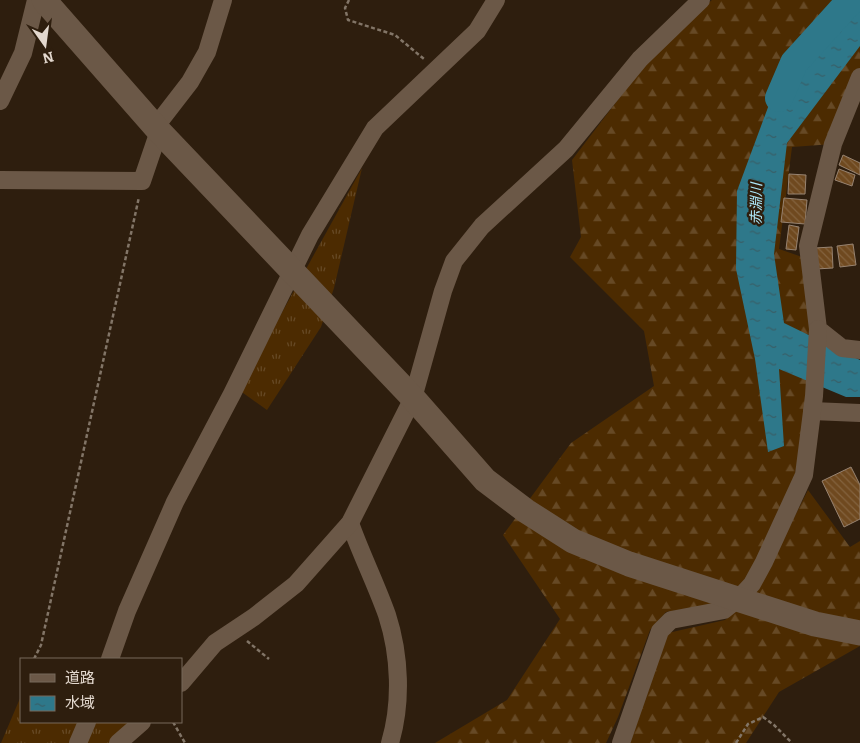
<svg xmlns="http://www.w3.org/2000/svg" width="860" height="743" font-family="Bitter,'Noto Sans JP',serif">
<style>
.grass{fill:url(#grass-tufts)}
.forest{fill:url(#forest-firs)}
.water{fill:url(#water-ripples)}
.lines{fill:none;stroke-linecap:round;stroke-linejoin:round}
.river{stroke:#2e788a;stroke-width:28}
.building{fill:url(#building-back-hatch);stroke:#978371}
.path{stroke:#827567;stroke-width:2.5;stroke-dasharray:4 2.5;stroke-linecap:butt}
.street{stroke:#6b5847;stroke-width:18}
.secondary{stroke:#6b5847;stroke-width:25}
.labels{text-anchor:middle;stroke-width:5;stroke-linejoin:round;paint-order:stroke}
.water-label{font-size:14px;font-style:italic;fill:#afeafc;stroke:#2e1e0e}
</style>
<defs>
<pattern id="grass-tufts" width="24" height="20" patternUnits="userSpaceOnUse" patternTransform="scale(1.25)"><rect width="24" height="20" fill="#4c2b01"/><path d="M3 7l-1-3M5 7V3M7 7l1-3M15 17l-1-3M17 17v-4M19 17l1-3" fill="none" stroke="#664925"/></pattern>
<pattern id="forest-firs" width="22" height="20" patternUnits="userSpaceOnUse" patternTransform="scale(1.25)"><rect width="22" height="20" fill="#4c2b01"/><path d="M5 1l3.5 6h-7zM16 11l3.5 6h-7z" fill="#664925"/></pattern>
<pattern id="water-ripples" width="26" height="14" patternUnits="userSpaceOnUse" patternTransform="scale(1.25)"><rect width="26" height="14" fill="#2e788a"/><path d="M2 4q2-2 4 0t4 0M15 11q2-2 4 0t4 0" fill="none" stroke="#385f68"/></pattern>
<pattern id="building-back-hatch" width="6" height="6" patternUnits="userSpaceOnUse" patternTransform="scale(1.25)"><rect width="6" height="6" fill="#6f491f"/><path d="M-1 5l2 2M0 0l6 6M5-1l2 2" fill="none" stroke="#83623e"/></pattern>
</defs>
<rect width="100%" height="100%" fill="#2e1e0e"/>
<!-- grass -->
<g class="grass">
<path d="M 362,168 L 334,288 L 321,327 L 267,410 L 239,390 Z"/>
<path d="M 21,696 L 21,722 L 136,722 L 113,743 L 1,743 Z"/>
</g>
<!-- forest -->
<g class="forest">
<path d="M 712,0 L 860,0 L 860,79 L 833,144 L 792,147 L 779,249 L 805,258 L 812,372 L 795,475 L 773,527 L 739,593 L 723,603 L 666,612 L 650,630 L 618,717 L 606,743 L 435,743 L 507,700 L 560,619 L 503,535 L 571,443 L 654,386 L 644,331 L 570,257 L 581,237 L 572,160 L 662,42 Z"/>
<path d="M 808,490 L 850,547 L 860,541 L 860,646 L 779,692 L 746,743 L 630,743 L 668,633 L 725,620 L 757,591 Z"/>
</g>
<!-- water -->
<path class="water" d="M 851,0 L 860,0 L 860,46 L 787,143 L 774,254 L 784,323 L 860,360 L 860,397 L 846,397 L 779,369 L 784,446 L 768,452 L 755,359 L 736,269 L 737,191 L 777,83 Z"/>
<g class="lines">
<!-- river -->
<path class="river" d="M 779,98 L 794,63 L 851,0"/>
</g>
<!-- building -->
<g class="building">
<path d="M 843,155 L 860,163 L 860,175 L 839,165 Z"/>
<path d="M 839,169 L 855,175 L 852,186 L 835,180 Z"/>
<path d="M 789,174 L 806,175 L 805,194 L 788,194 Z"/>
<path d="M 784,198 L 807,200 L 805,224 L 781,222 Z"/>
<path d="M 789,225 L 799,227 L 796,250 L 786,249 Z"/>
<path d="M 853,244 L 856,265 L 840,267 L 837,246 Z"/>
<path d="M 832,247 L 833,268 L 816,269 L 815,248 Z"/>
<path d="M 851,467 L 860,485 L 860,519 L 844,527 L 822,481 Z"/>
</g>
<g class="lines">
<!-- path -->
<g class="path">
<path d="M 349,0 L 345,8 L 348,20 L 395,35 L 424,59"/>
<path d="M 247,641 L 269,659"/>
<path d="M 34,659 L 41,645 L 139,197"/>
<path d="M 173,722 L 185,743"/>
<path d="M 736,743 L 748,724 L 763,717 L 774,725 L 792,743"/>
</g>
<!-- street -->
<g class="street">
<path d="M 860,77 L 833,144 L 808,246 L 818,329 L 842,348 L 860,350"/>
<path d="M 0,101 L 23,53 L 36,0"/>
<path d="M 156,126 L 190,82 L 207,52 L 223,0"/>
<path d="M 0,180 L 142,181 L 159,131"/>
<path d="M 812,411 L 860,413"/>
<path d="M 350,523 C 361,554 376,584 387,615 C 400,655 402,703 390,743"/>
<path d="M 110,659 L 127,611 L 175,502 L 232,394 L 310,235 L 375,128 L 477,31 L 496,0"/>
<path d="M 181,683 L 215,643 L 254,617 L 296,584 L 350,523 L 413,398 L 443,291 L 454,261 L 482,226 L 566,149 L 640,59 L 701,0"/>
<path d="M 78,743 L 87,722"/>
<path d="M 118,743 L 142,722"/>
<path d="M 621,743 L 660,631 L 671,620 L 724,610 L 740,597 L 752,584 L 764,562 L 804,475 L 814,396 L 818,329"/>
</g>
<!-- secondary -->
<path class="secondary" d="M 44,0 L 159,131 L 413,398 L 485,480 L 526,511 L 573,541 L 629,564 L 815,624 L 860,633"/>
</g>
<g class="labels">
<!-- water labels -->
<g class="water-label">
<text transform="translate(756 204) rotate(-89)" y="5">赤淵川</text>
</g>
</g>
<!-- legend -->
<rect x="20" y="658" width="162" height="65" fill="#2e1e0e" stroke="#76685b"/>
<rect x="30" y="674" width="25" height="8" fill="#6b5847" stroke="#76685b"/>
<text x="65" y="683" font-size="15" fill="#e3d8ce">道路</text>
<rect x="30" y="696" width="25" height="15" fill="url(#water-ripples)" stroke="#76685b"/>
<text x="65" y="708" font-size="15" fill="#e3d8ce">水域</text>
<!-- north arrow -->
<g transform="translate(45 45) rotate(166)" stroke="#2e1e0e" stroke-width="4" paint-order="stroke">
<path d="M0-4L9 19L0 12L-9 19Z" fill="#e3d8ce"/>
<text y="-8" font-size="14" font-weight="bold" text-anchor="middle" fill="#e3d8ce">N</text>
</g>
</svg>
